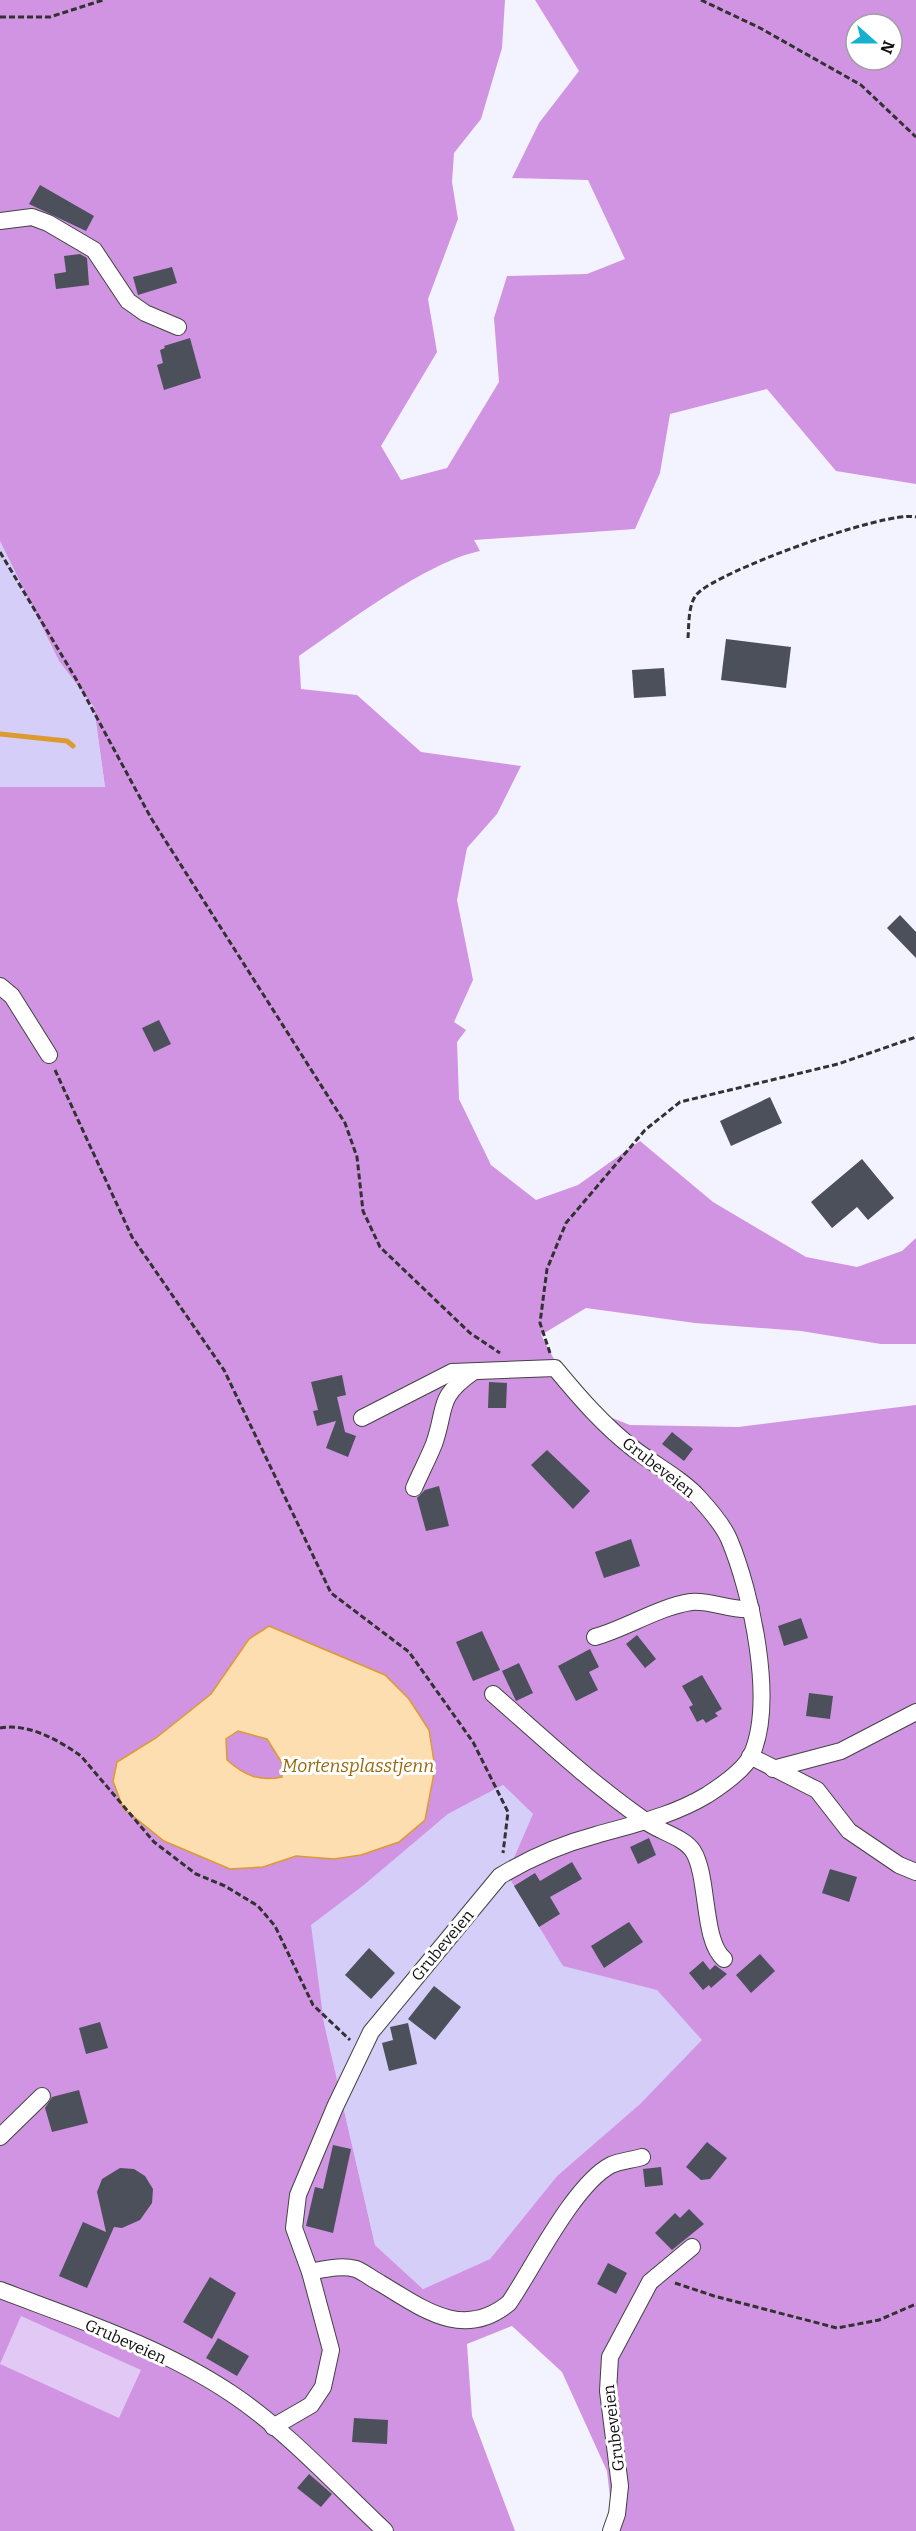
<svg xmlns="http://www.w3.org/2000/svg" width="916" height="2531" font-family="Bitter,serif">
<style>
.farmland{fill:#d4cef9}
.forest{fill:#d094e2;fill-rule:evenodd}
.pitch{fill:#e2c9f5}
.water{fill:#fddeb0;stroke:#dd9b2f;stroke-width:1.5;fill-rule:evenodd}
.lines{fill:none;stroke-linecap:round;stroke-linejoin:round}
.stream{stroke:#dd9b2f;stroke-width:5}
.building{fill:#4b505a}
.street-casing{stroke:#434343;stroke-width:18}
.path{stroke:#323232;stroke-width:3;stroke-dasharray:6 3;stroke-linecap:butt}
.street{stroke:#fff;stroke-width:16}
.labels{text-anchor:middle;stroke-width:6;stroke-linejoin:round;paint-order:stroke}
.street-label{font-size:16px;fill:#101010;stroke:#fff}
.water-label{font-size:18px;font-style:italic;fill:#99690a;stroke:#fff}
</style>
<rect width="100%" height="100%" fill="#f3f2ff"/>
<!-- farmland -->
<g class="farmland">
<path d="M 0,541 L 59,661 L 94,707 L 105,788 L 0,787 Z"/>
<path d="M 503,1785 L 533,1814 L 657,1990 L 703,2040 L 640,2104 L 557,2176 L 490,2259 L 423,2289 L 375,2245 L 324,2023 L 310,1925 L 364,1885 L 448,1814 Z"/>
</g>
<!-- forest -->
<g class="forest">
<path d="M 0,0 L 505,0 L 502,48 L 481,119 L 454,153 L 452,182 L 458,219 L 428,299 L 437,352 L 381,446 L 401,480 L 447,468 L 499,382 L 494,318 L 507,276 L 587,274 L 625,259 L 588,180 L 512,178 L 539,123 L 579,71 L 535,0 L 916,0 L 916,484 L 836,471 L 767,389 L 670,414 L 660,473 L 635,529 L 474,540 L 480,551 C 426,562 347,623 299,656 L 301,689 L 357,695 L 421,752 L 521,766 L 497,814 L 467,848 L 457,900 L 473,980 L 454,1022 L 466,1030 L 457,1042 L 459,1099 L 491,1165 L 536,1200 L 578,1185 L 640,1141 L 713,1202 L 806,1257 L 857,1267 L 902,1251 L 916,1238 L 916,1344 L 881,1344 L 801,1331 L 695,1323 L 586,1308 L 541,1335 L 579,1405 L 630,1425 L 738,1427 L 916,1405 L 916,2531 L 614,2531 L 607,2471 L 562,2372 L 512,2326 L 467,2344 L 472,2416 L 515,2531 L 0,2531 L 0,787 L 105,787 L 94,707 L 59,661 L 0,541 ZM 856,24 L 892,24 L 892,60 L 856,60 ZM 269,1626 L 296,1639 L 334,1859 L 296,1856 L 263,1867 L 117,1762 L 156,1738 L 211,1694 ZM 503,1785 L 533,1814 L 507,1874 L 563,1966 L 657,1990 L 702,2040 L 640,2104 L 557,2176 L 490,2259 L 423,2289 L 375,2245 L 324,2023 L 311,1925 L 364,1885 L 448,1814 Z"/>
<path d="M 238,1731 L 267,1739 L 282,1763 L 282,1777 C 259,1782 244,1775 227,1760 L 226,1739 Z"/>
</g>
<!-- pitch -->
<path class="pitch" d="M 21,2316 L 141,2370 L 119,2418 L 0,2364 Z"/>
<!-- water -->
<path class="water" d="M 269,1626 L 385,1675 L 409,1699 L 429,1730 L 435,1768 L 425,1820 L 399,1842 L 361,1855 L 334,1859 L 296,1856 L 263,1867 L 230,1869 L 164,1841 L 123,1808 L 113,1781 L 117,1762 L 156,1738 L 211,1694 L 249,1639 ZM 238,1731 L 267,1739 L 282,1763 L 282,1777 C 259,1782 244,1775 227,1760 L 226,1739 Z"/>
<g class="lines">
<!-- stream -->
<path class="stream" d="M 0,734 L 67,741 L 73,746"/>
</g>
<!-- building -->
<g class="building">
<path d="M 40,185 L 94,216 L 86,231 L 29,204 Z"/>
<path d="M 80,254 L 87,258 L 89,285 L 56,289 L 54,274 L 66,272 L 64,256 Z"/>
<path d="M 172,267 L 177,283 L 138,295 L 133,277 Z"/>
<path d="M 190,338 L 201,378 L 164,390 L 157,365 L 163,363 L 160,350 L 165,348 L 164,346 Z"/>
<path d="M 726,639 L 791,647 L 786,688 L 721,680 Z"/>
<path d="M 664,668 L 666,696 L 634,698 L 632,670 Z"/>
<path d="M 900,915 L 916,932 L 916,958 L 887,928 Z"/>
<path d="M 159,1020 L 171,1044 L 154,1052 L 142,1028 Z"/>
<path d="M 770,1097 L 782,1123 L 731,1146 L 720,1121 Z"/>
<path d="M 862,1159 L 894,1198 L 868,1220 L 857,1207 L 832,1228 L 811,1202 Z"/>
<path d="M 342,1375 L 346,1395 L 337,1397 L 345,1432 L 356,1436 L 348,1457 L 326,1448 L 336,1421 L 317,1426 L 313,1411 L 318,1410 L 311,1382 Z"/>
<path d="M 489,1382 L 507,1383 L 506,1408 L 488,1408 Z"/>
<path d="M 672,1432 L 693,1449 L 684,1461 L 662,1444 Z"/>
<path d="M 547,1450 L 590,1491 L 573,1509 L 531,1465 Z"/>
<path d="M 439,1486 L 449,1526 L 426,1531 L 417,1498 L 425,1490 Z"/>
<path d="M 631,1539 L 640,1566 L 604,1578 L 595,1552 Z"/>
<path d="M 801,1618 L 808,1638 L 784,1646 L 778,1626 Z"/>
<path d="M 482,1631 L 500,1670 L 473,1681 L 456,1642 Z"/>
<path d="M 637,1635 L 656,1659 L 645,1668 L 626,1644 Z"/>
<path d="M 590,1649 L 599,1667 L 589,1672 L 598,1690 L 576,1701 L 558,1666 Z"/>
<path d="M 519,1663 L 533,1693 L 516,1701 L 502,1671 Z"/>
<path d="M 702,1675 L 722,1709 L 715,1713 L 718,1716 L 706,1723 L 703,1719 L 697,1722 L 689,1707 L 693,1705 L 682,1686 Z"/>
<path d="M 809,1693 L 833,1696 L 830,1719 L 806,1716 Z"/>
<path d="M 649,1838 L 656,1855 L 638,1864 L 630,1847 Z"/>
<path d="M 572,1862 L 582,1879 L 550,1897 L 560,1914 L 539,1927 L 514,1886 L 535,1873 L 540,1881 Z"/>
<path d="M 830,1869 L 857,1877 L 849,1902 L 822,1893 Z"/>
<path d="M 629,1922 L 643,1942 L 604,1968 L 591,1946 Z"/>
<path d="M 369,1948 L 395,1973 L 371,1999 L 345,1975 Z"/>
<path d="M 760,1954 L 775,1971 L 751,1993 L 736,1975 Z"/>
<path d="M 703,1961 L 710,1970 L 715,1965 L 727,1974 L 711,1988 L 709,1985 L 703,1990 L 689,1973 Z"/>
<path d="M 434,1986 L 461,2007 L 435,2040 L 408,2019 Z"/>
<path d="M 100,2022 L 108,2048 L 86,2054 L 79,2028 Z"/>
<path d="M 408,2023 L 417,2064 L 389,2071 L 382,2043 L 393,2040 L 390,2027 Z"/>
<path d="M 79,2090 L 88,2123 L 52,2132 L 45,2108 L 52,2097 Z"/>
<path d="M 707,2142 L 727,2158 L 710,2179 L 701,2180 L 686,2167 Z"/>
<path d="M 333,2145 L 351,2149 L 333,2233 L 306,2226 L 315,2187 L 323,2189 Z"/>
<path d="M 661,2167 L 663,2185 L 645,2187 L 643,2169 Z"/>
<path d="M 120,2168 L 134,2169 L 145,2176 L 153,2189 L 152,2203 L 140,2220 L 122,2228 L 114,2227 L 87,2288 L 59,2276 L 83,2222 L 106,2232 L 97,2192 L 102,2179 Z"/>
<path d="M 689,2209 L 704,2224 L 672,2250 L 655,2233 L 675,2213 L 680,2218 Z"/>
<path d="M 608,2263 L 627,2273 L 616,2294 L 597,2284 Z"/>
<path d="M 210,2277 L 236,2293 L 212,2339 L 183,2322 Z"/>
<path d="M 218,2338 L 249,2356 L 237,2376 L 206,2358 Z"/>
<path d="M 354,2418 L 388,2420 L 387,2444 L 352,2442 Z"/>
<path d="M 309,2474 L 332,2494 L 321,2507 L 297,2488 Z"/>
</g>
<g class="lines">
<!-- street casing -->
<g class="street-casing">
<g id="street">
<path d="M 0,221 L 32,217 L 48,223 L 94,250 L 128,301 L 145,313 L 178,327"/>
<path d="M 0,986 L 12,996 L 49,1055"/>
<path d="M 414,1488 C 420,1474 428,1459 434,1444 C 447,1407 436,1398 473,1372"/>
<path d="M 595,1637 C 627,1628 658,1607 691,1602 C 711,1600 731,1611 751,1609"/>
<path d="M 493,1694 C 543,1738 592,1784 647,1822 C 660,1832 684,1837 693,1851 C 709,1876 702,1941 724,1959"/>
<path d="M 750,1756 L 817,1790 L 849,1831 L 899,1865 L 916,1872"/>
<path d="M 773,1769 L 841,1751 L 916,1712"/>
<path d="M 0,2137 L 42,2096"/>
<path d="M 310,2272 C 325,2269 341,2265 356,2269 C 364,2272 372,2279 380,2283 C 422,2308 463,2341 509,2303 C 533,2268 574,2184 611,2165 C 620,2161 632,2160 642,2157"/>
<path d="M 0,2290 C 79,2320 162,2347 232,2394 C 286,2430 338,2487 385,2531"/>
<path d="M 273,2427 L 311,2405 L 323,2387 L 331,2350 L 310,2272 L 294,2228 L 298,2195 L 335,2107 L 371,2032 L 500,1876 C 530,1858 562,1844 596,1835 C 634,1824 672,1816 707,1795 C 721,1786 743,1771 751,1756 C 776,1702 751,1591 729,1539 C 723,1525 709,1509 699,1498 C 682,1479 655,1465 634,1449 C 604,1426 579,1397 555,1368 L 452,1372 L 362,1418"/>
<path d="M 611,2531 L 617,2514 L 620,2486 L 608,2391 L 610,2357 L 650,2282 L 692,2247"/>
</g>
</g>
<!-- path -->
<g class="path">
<path d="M 701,0 L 760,28 L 861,85 L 916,137"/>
<path d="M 0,17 L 50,17 L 103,0"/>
<path d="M 0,552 L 76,679 L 151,818 L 345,1123 L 357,1157 L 363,1211 L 380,1247 L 470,1333 L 500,1353"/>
<path d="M 688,638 C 689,625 688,604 697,594 C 718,571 886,510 916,517"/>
<path d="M 55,1070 L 132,1237 L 224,1370 L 331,1593 L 409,1652 L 473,1742 L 508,1812 L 503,1853"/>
<path d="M 550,1353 L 540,1323 L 547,1269 L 566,1223 L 645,1130 L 680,1102 L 838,1064 L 916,1037"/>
<path d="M 0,1728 C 29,1723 58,1740 81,1756 L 154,1842 L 196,1874 L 225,1886 L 258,1906 L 275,1926 L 313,2005 L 350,2040"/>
<path d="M 675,2283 L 714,2296 L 837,2328 L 879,2320 L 916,2304"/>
</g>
<!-- street -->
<use href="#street" class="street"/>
</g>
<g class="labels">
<!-- street labels -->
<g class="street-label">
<text transform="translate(659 1467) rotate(38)" y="6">Grubeveien</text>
<text transform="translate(442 1945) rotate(-50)" y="6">Grubeveien</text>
<text transform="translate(126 2341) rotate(24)" y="6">Grubeveien</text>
<text transform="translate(613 2428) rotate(-97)" y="6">Grubeveien</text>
</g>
<!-- water labels -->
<g class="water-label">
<text x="358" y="1772">Mortensplasstjenn</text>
</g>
</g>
<!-- north arrow -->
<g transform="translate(874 42) rotate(111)"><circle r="28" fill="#ffffff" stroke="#9f9f9f" stroke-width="1.5"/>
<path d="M0-4.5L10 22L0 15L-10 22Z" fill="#16b0d1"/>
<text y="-9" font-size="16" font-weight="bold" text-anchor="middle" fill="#101010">N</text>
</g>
</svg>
